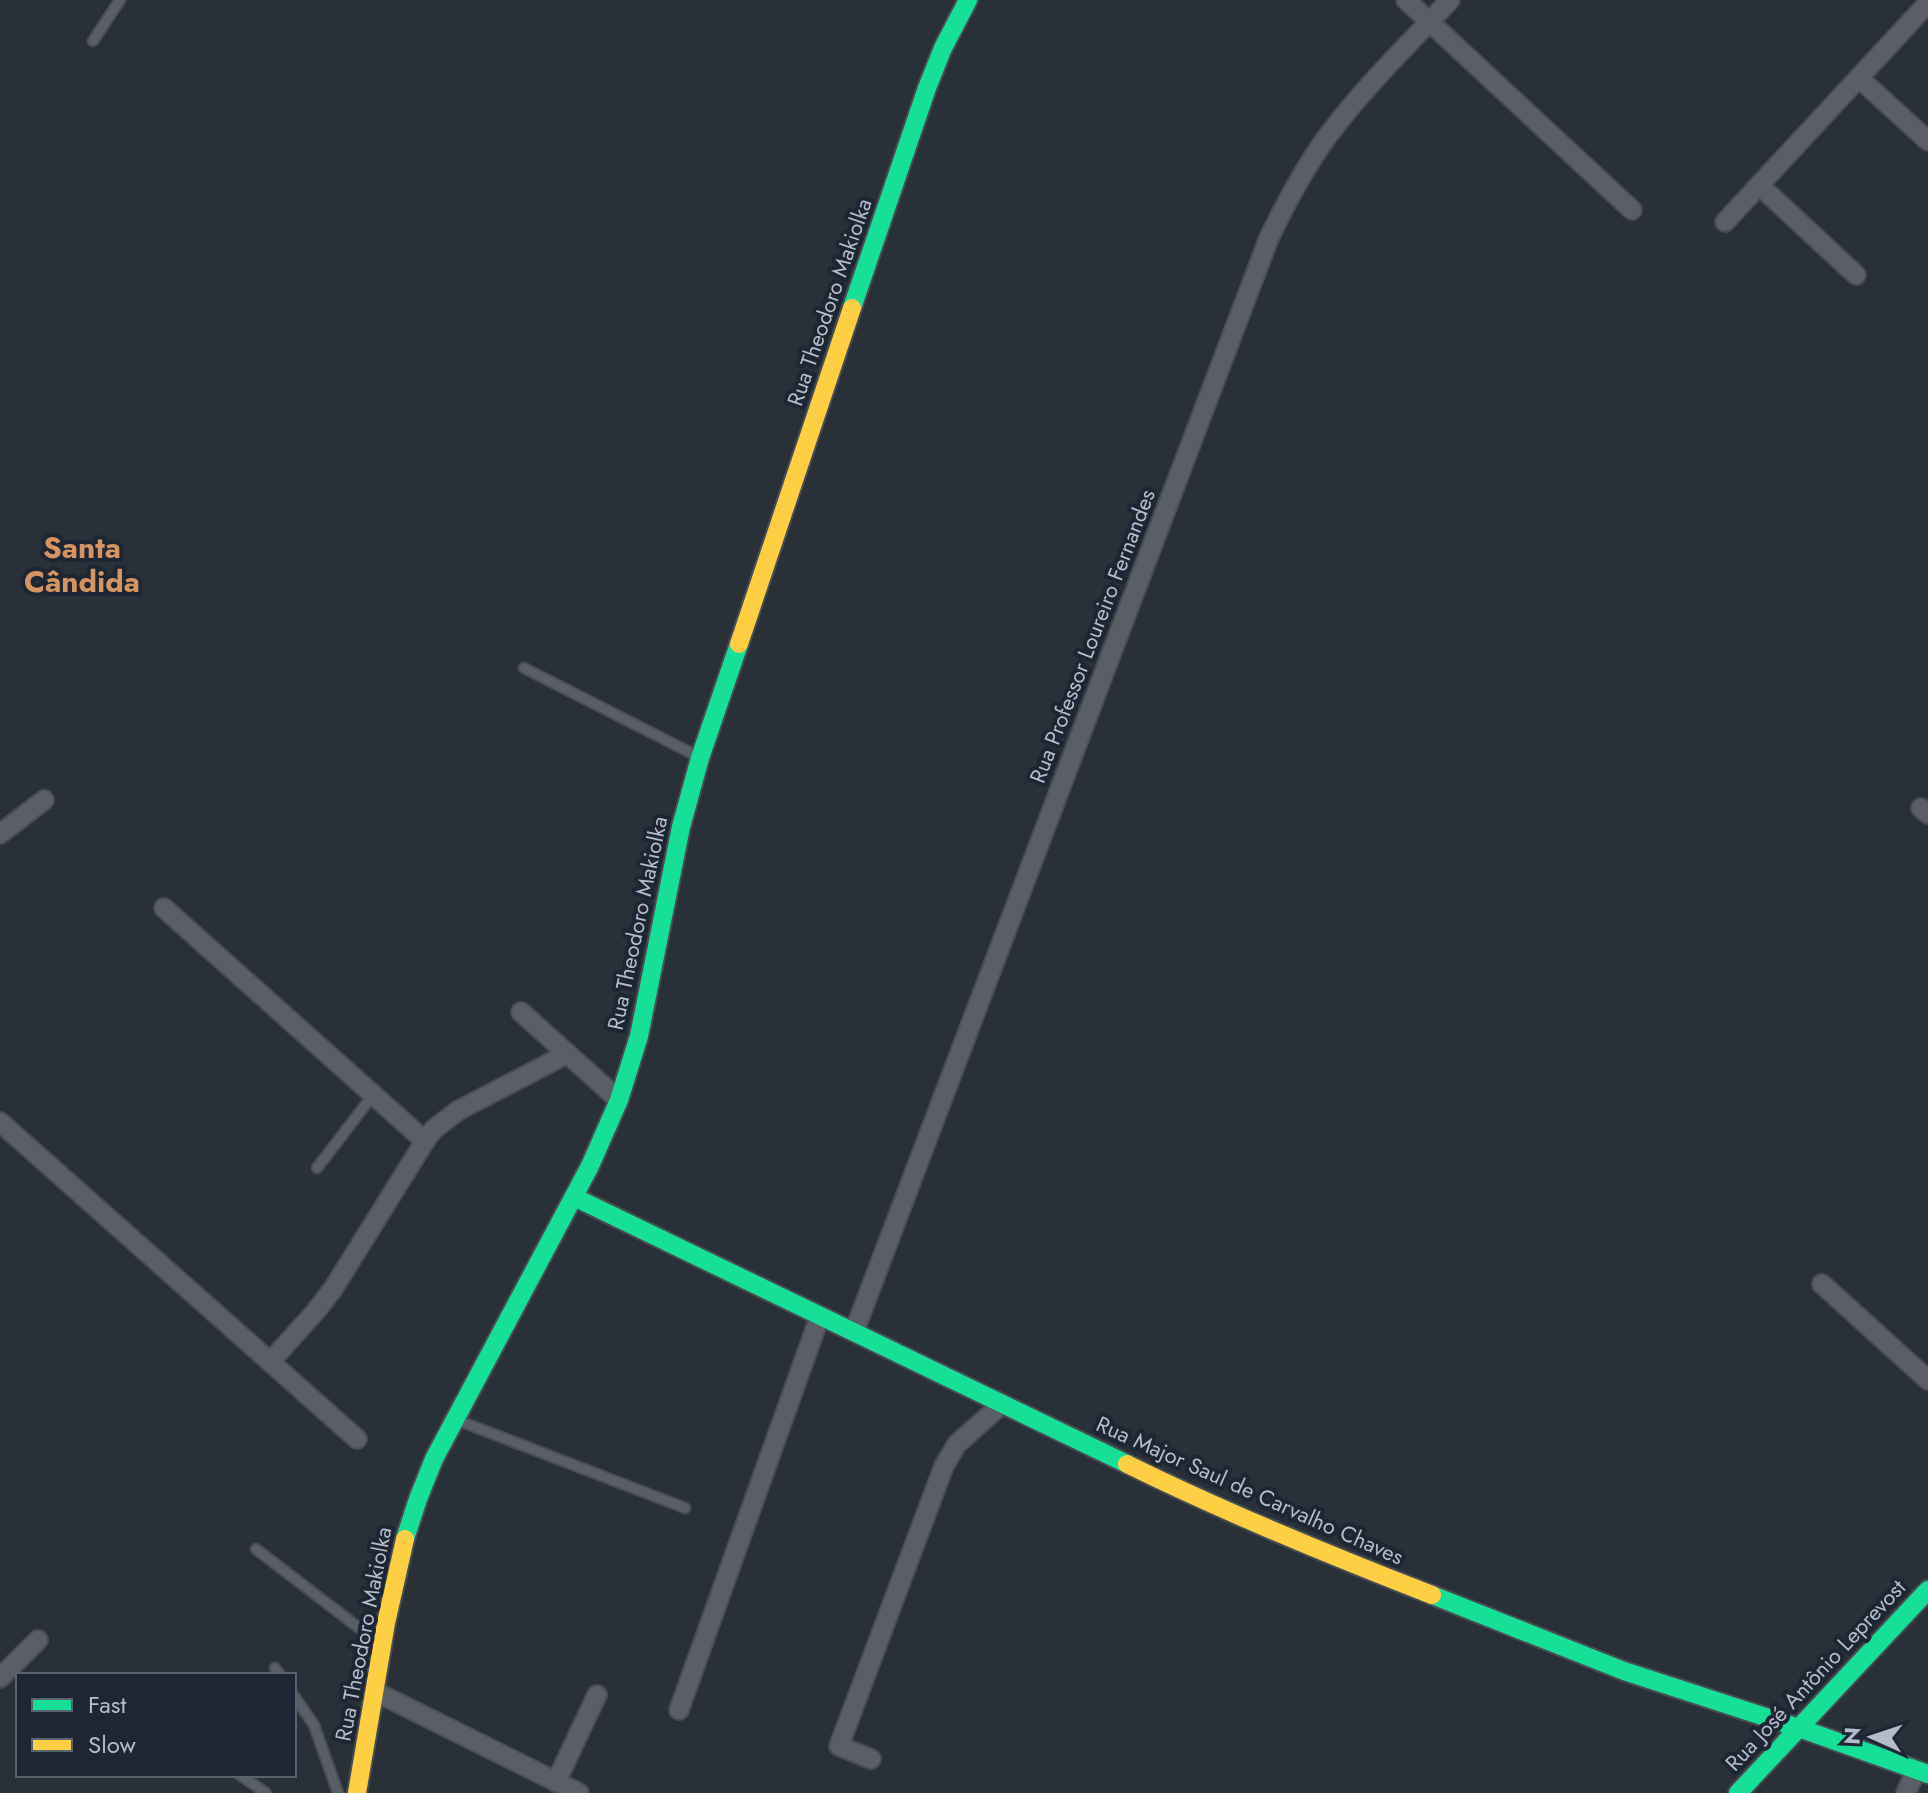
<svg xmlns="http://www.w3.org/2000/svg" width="1928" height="1793" font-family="Jost,sans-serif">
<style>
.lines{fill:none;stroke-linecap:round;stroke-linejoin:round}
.lane-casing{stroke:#484c53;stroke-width:13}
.street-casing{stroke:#484c53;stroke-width:22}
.fast-casing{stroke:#484c53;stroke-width:22}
.slow-casing{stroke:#484c53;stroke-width:22}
.lane{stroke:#5a5e66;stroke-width:9}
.street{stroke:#5a5e66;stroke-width:18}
.fast{stroke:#16e098;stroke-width:18}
.slow{stroke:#ffcf43;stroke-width:18}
.labels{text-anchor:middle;stroke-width:8;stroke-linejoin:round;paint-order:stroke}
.street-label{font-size:22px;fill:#b4bcc9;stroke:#1d2633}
.district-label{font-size:30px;font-weight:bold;fill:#d59563;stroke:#1d2633}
</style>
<rect width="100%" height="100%" fill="#2a3038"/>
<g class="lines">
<!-- lane casing -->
<g class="lane-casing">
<g id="lane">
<path d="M 93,41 L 120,0"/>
<path d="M 524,668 L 699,757"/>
<path d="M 317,1168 L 373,1095"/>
<path d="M 457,1420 L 685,1508"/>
<path d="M 256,1549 L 380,1644"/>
<path d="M 275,1668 L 280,1675"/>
<path d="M 294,1696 L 314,1725 L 338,1793"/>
<path d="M 240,1775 L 266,1793"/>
</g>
</g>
<!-- street casing -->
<g class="street-casing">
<g id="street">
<path d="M 1406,0 L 1632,210"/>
<path d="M 1859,78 L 1928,141"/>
<path d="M 1759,185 L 1856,275"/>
<path d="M 1725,222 L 1928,3"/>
<path d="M 1921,808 L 1928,814"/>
<path d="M 0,834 L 44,800"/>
<path d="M 164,908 L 425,1141"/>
<path d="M 521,1012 L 619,1100"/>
<path d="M 0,1122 L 357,1439"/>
<path d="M 1822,1284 L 1928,1380"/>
<path d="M 854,1332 L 1269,238 C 1286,203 1304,168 1327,137 C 1363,88 1408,45 1450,0"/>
<path d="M 270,1362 L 316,1311 L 333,1289 L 425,1141 L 434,1129 L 459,1110 L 567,1054"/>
<path d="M 0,1678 L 38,1640"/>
<path d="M 376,1692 L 579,1793"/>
<path d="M 679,1710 L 820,1316"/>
<path d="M 871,1759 L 839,1746 L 944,1466 L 957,1444 L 1002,1404"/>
<path d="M 556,1782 L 597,1695"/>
<path d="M 1906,1793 L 1916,1770"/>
</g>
</g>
<!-- fast casing -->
<g class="fast-casing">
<g id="fast">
<path d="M 852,308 L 927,88 L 943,48 L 968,0"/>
<path d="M 574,1197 L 1127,1464"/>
<path d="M 405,1539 L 418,1499 L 434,1459 L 590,1166 L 619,1100 L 639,1036 L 681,827 L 700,758 L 739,644"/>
<path d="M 1432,1595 L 1624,1671 L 1799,1728 L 1928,1774"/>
<path d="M 1738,1793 L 1928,1590"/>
</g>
</g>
<!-- slow casing -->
<g class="slow-casing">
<g id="slow">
<path d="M 739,644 L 852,308"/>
<path d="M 1127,1464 C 1226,1513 1329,1555 1432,1595"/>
<path d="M 357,1793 L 386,1623 L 405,1539"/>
</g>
</g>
<!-- lane -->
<use href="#lane" class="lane"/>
<!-- street -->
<use href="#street" class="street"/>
<!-- fast -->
<use href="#fast" class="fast"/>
<!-- slow -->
<use href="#slow" class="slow"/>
</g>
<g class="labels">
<!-- street labels -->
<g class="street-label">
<text transform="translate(829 302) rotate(-71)" y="8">Rua Theodoro Makiolka</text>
<text transform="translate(1092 636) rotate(-69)" y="8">Rua Professor Loureiro Fernandes</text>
<text transform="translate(637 923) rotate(-78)" y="8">Rua Theodoro Makiolka</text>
<text transform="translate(1250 1490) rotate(24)" y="8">Rua Major Saul de Carvalho Chaves</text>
<text transform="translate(363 1634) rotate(-79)" y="8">Rua Theodoro Makiolka</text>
<text transform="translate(1815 1675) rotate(-47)" y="8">Rua José Antônio Leprevost</text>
</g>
<!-- district labels -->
<g class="district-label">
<text x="82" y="558">Santa<tspan x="82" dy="34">Cândida</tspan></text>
</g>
</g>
<!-- legend -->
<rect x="16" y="1673" width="280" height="104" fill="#1d2633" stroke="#59626f" stroke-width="2"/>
<rect x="32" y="1699" width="40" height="12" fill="#16e098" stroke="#59626f" stroke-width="2"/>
<text x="88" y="1713" font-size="24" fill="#b4bcc9">Fast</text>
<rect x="32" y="1739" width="40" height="12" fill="#ffcf43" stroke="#59626f" stroke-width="2"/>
<text x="88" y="1753" font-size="24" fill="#b4bcc9">Slow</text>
<!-- north arrow -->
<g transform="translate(1872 1737) rotate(273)" stroke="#1d2633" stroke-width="6" paint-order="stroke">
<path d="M0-6L14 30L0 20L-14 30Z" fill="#b4bcc9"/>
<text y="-12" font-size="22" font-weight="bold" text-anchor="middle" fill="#b4bcc9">N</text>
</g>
</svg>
